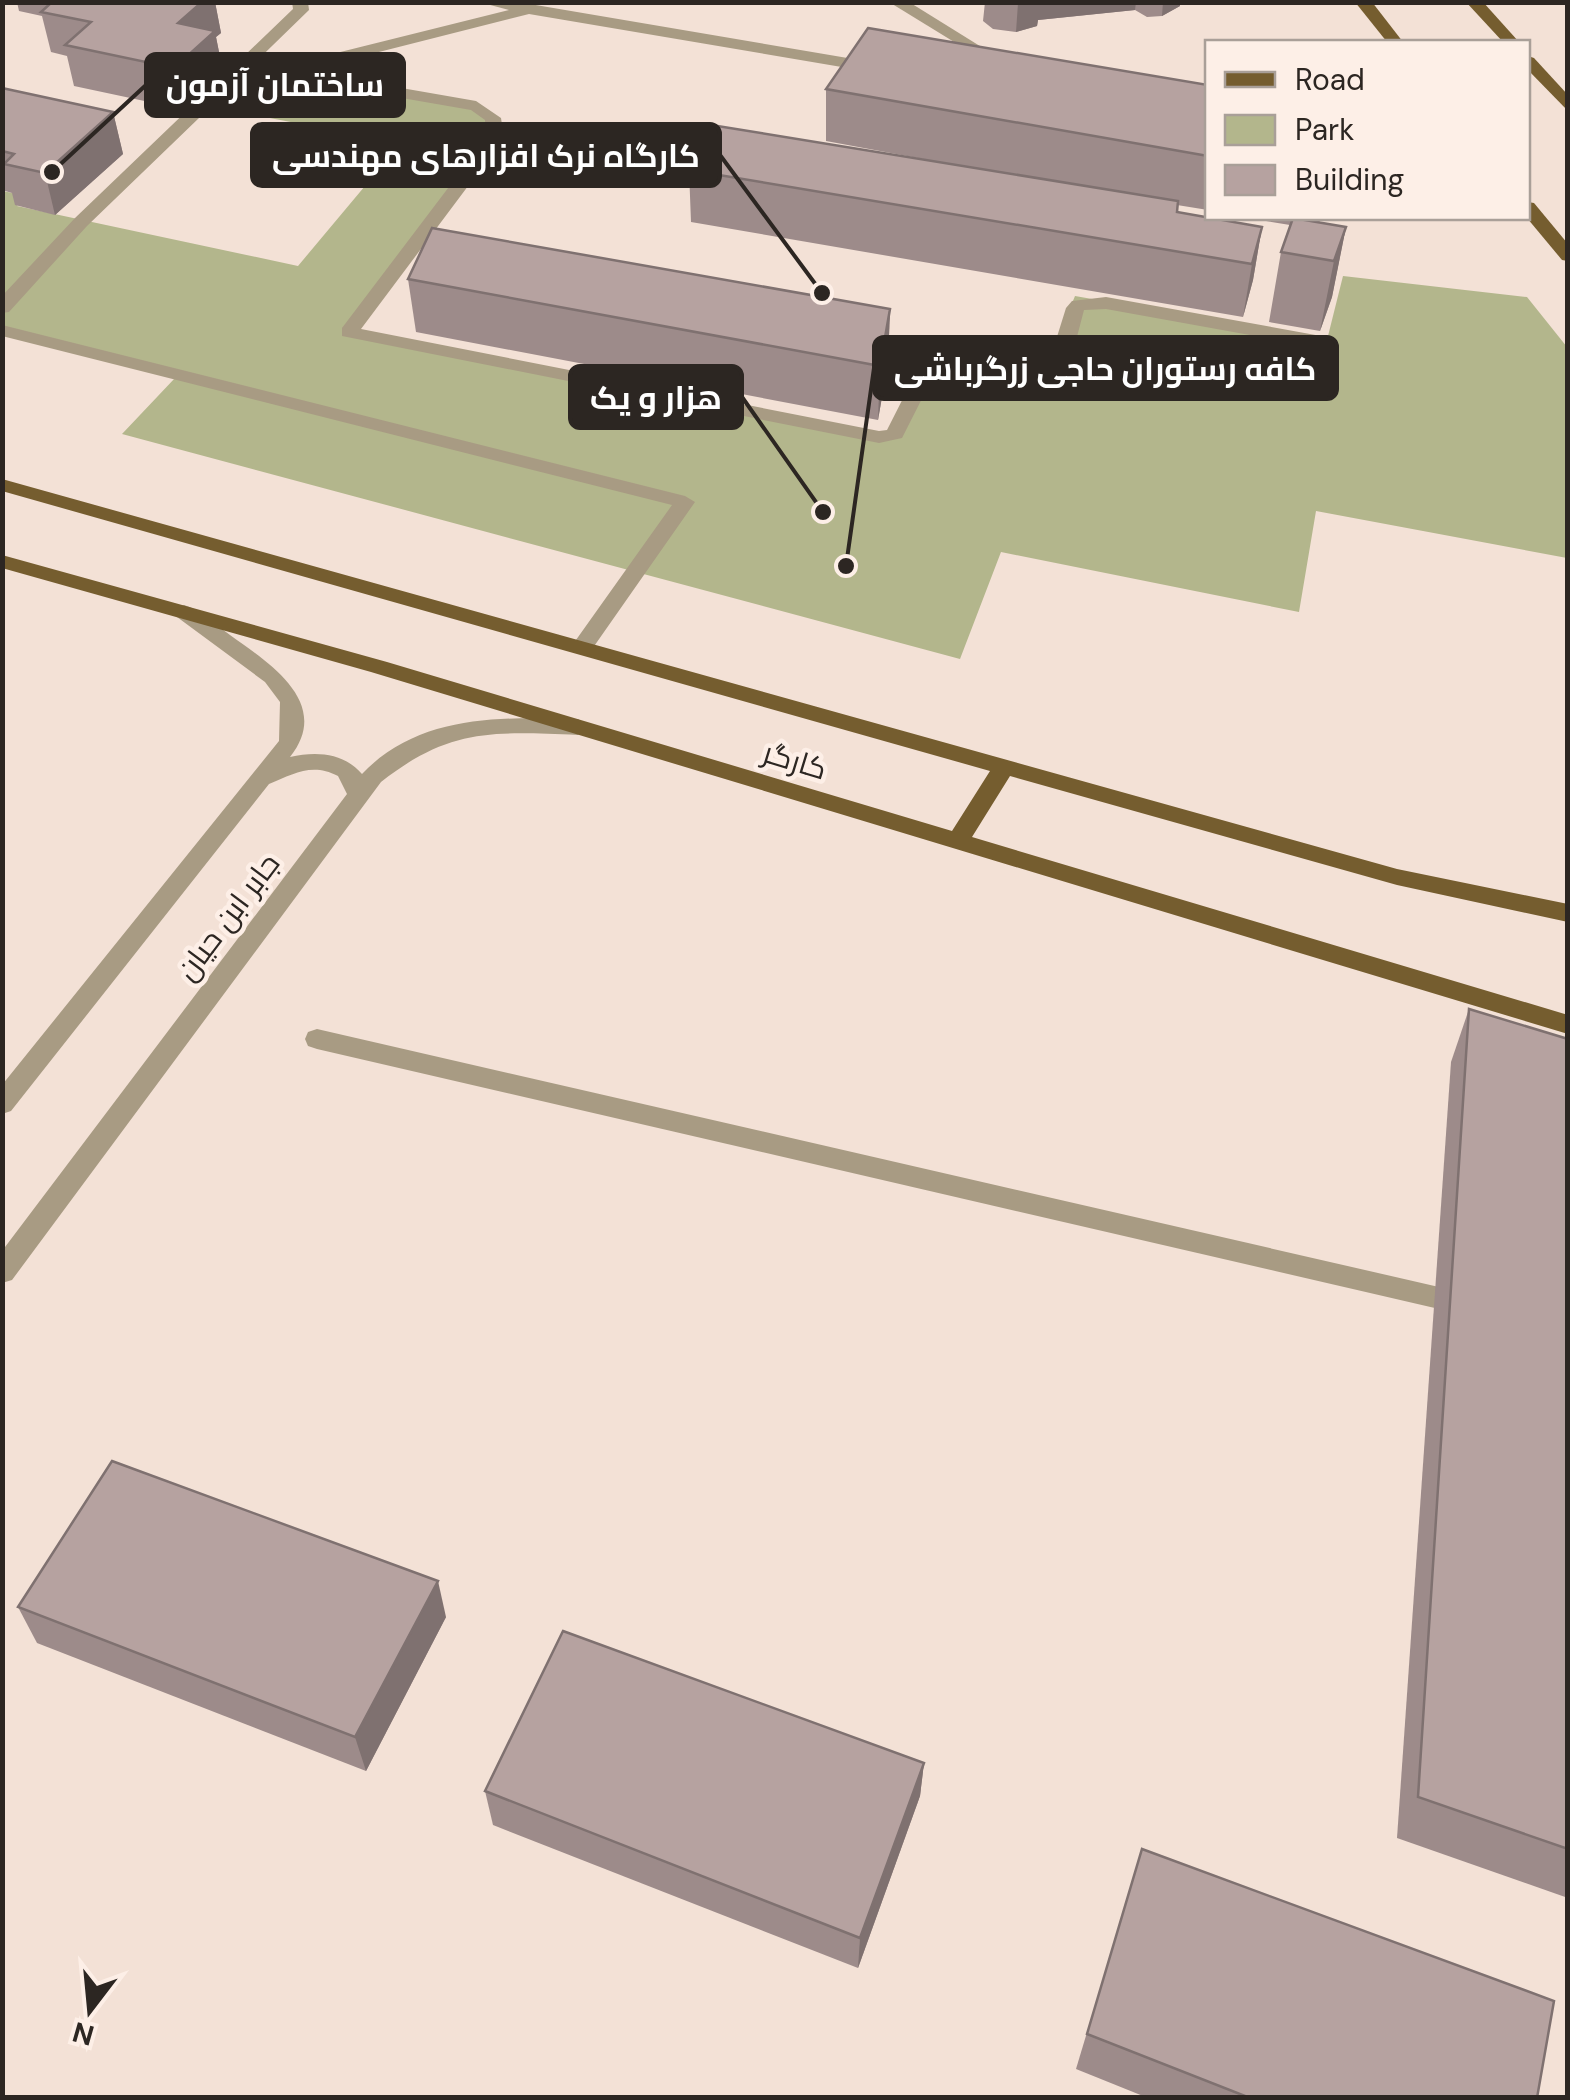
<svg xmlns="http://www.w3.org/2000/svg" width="1570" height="2100" font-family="'DM Sans',Cairo,sans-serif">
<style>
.green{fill:#b3b68c}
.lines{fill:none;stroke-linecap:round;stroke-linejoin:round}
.minor{fill:#a89b83;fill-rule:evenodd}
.major{fill:#755d2f;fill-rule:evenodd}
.wall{fill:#9d8b8a}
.shaded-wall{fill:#7f7170}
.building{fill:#b6a2a0;stroke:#7f7170;stroke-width:2.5}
.labels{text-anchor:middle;stroke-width:9;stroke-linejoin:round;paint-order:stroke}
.street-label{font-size:30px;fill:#2c2622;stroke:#fdefe7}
.leader{fill:none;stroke:#2c2622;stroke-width:4}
.callout-dot{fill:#2c2622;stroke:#fdefe7;stroke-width:4}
.callout{fill:#2c2622;stroke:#2c2622;stroke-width:4}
.callout-label{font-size:32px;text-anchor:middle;font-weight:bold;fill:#fff}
</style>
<rect width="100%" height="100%" fill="#f3e1d6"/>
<!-- green -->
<path class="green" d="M 274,73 L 486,112 L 490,140 L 346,332 L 893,435 L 930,356 L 1042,376 L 1075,296 L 1327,340 L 1343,276 L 1527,297 L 1567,347 L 1567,558 L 1316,511 L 1299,612 L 1001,552 L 960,659 L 122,434 L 175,378 L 3,335 L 3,191 L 26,196 L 17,206 L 298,266 L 401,143 L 202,105 L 223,85 Z"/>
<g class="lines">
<!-- minor -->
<g class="minor">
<path d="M 292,2 L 308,2 L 309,10 L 240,77 L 509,10 L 479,2 L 518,2 L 877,63 L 885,68 L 877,73 L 529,14 L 304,71 L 476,101 L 501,118 L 504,138 L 361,329 L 879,431 L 887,430 L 922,361 L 946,355 L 1032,373 L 1046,372 L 1066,308 L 1072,301 L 1106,297 L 1321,336 L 1330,342 L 1321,348 L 1106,309 L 1084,310 L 1068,371 L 1059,381 L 1032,385 L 946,367 L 937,369 L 902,438 L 879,443 L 342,336 L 342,328 L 486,138 L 485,120 L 471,110 L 281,77 L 227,91 L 87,226 L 9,312 L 2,313 L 2,296 L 75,218 L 293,9 Z"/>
<path d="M 889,2 L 909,2 L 1004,61 L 990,64 Z"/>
<path d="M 2,325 L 685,496 L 695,502 L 590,652 L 582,654 L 571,647 L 672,505 L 2,336 Z"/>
<path d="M 184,605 C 201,610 216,625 230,635 C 269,663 333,703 290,757 C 317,751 344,753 362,774 C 419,714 502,717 578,719 L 589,727 L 578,735 C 493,732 451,727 381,782 L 12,1280 L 2,1283 L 2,1251 L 347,794 L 338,776 C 312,762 293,774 269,784 L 11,1111 L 2,1114 L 2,1085 L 279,741 L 280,702 L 265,682 L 177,617 L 173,612 L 177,607 Z"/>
<path d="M 317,1029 L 1465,1293 L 1475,1296 L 1479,1304 L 1475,1312 L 1465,1315 L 317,1049 L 308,1046 L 305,1039 L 308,1032 Z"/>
</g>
<!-- major -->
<g class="major">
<path d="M 1355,2 L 1372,2 L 1403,42 L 1387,42 Z"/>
<path d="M 1466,2 L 1483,2 L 1519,42 L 1503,42 Z"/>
<path d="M 1528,56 L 1534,58 L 1568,95 L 1568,111 L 1528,70 Z"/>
<path d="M 1528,202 L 1534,203 L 1568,244 L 1568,261 L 1562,260 L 1527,218 Z"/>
<path d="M 2,479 L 1397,869 L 1568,904 L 1568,922 L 1397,885 L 1010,776 L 972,837 L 1568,1015 L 1568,1034 L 371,672 L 2,568 L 2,555 L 387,662 L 952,831 L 990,771 L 2,491 Z"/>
</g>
</g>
<!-- wall -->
<g class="wall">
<path d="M 17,2 L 215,2 L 221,33 L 216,37 L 223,72 L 182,109 L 74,86 L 67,56 L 51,52 L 42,16 L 19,11 Z"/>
<path d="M 985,2 L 1180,2 L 1180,6 L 1162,16 L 1147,17 L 1135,10 L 1038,20 L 1037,26 L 1016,32 L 993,29 L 983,21 Z"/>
<path d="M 1208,85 L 1208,210 L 1177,205 L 1177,212 L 1262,227 L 1253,280 L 1243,317 L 691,222 L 689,170 L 961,166 L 826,141 L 826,89 Z"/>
<path d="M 2,88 L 113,112 L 123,154 L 55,215 L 15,205 L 12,193 L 2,190 Z"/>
<path d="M 1248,218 L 1321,218 L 1319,223 L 1346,227 L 1332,297 L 1320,331 L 1269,322 L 1281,252 L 1290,225 Z"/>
<path d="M 408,279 L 890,309 L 888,362 L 878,420 L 416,332 Z"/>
<path d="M 1469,1009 L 1568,1039 L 1568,1898 L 1397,1838 L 1451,1062 Z"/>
<path d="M 18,1607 L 446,1617 L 366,1771 L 37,1643 Z"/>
<path d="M 924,1763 L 920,1796 L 858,1968 L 493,1825 L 485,1791 Z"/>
<path d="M 1142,1849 L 1537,2098 L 1148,2098 L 1076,2069 Z"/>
</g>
<!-- shaded-wall -->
<g class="shaded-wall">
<path d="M 202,2 L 215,2 L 221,33 L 216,37 L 223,72 L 182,109 L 174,68 L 178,23 Z"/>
<path d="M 1021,2 L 1136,2 L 1135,10 L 1038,20 L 1037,26 L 1016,32 L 1018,3 Z"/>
<path d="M 1163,2 L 1180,2 L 1180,6 L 1162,16 Z"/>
<path d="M 113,112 L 123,154 L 55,215 L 45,173 Z"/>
<path d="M 1262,227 L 1253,280 L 1243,317 L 1252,264 Z"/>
<path d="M 1346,227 L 1332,297 L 1320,331 L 1334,261 Z"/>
<path d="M 890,309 L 888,362 L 878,420 L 880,366 Z"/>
<path d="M 438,1581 L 446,1617 L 366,1771 L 355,1737 Z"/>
<path d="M 924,1763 L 920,1796 L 858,1968 L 860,1938 Z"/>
</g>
<!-- building -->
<g class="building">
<path d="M 52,2 L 202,2 L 178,23 L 215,31 L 174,68 L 65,45 L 91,22 L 41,12 Z"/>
<path d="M 868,28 L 1208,85 L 1208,156 L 826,89 Z"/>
<path d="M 2,88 L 113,112 L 45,173 L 4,164 L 14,154 L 2,151 Z"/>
<path d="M 705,124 L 1178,201 L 1177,212 L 1262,227 L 1252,264 L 689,170 Z"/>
<path d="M 1293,218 L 1346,227 L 1334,261 L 1281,252 Z"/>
<path d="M 432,228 L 890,309 L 880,366 L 408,279 Z"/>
<path d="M 1469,1009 L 1568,1039 L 1568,1849 L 1418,1797 Z"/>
<path d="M 112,1461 L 438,1581 L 355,1737 L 18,1607 Z"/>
<path d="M 563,1631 L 924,1763 L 860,1938 L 485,1791 Z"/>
<path d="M 1142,1849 L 1554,2001 L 1537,2098 L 1250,2098 L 1087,2034 Z"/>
</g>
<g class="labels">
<!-- street labels -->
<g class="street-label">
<text transform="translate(795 761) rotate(17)" y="10">کارگر</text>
<text transform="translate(228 917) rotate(-53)" y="10">جابر ابن حیان</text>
</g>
</g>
<!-- callouts -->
<path class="leader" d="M52 172L146 85M822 293L720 155M846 566L874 368M823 512L742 397"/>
<g class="callout-dot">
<circle cx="52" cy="172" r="10"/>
<circle cx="822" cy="293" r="10"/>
<circle cx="846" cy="566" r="10"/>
<circle cx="823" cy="512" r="10"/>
</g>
<g class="callout">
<rect x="146" y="54" width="258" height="62" rx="10"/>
<rect x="252" y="124" width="468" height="62" rx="10"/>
<rect x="874" y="337" width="463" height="62" rx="10"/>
<rect x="570" y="366" width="172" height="62" rx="10"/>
</g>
<g class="callout-label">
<text x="275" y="96">ساختمان آزمون</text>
<text x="486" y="167">کارگاه نرک افزارهای مهندسی</text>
<text x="1105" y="380">کافه رستوران حاجی زرگرباشی</text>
<text x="656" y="409">هزار و یک</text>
</g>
<!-- border -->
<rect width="1570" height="2100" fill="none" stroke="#2c2622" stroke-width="10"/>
<!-- legend -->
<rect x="1205" y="40" width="325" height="180" fill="#fdefe7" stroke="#a99f98" stroke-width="2.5"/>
<rect x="1225" y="72" width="50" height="15" fill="#755d2f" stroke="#a99f98" stroke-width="2.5"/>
<text x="1295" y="90" font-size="30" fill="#2c2622">Road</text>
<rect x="1225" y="115" width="50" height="30" fill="#b3b68c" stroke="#a99f98" stroke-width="2.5"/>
<text x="1295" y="140" font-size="30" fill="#2c2622">Park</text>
<rect x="1225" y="165" width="50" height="30" fill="#b6a2a0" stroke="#a99f98" stroke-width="2.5"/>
<text x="1295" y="190" font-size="30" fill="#2c2622">Building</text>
<!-- north arrow -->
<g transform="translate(90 2010) rotate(196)" stroke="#fdefe7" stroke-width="8" paint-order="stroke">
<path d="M0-8L18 38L0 25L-18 38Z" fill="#2c2622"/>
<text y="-15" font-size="28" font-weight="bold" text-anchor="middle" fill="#2c2622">N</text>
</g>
</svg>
